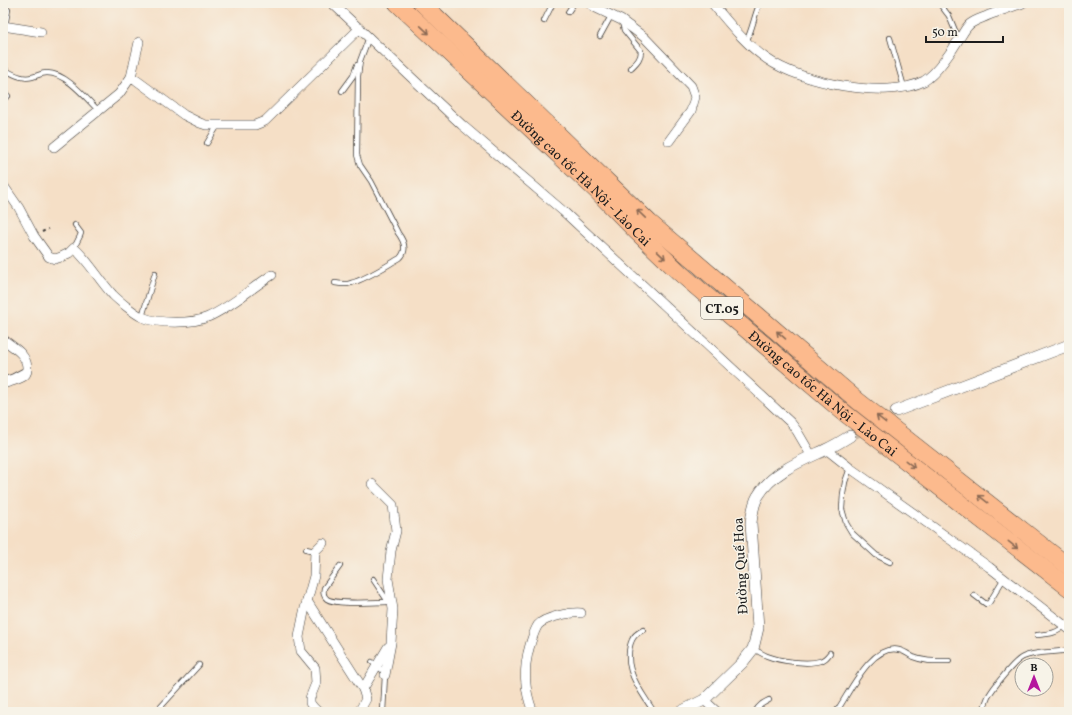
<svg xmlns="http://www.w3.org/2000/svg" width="1072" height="715" font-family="Vollkorn,serif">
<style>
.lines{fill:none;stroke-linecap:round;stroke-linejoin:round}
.tertiary-tunnel{stroke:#cab8a4;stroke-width:11;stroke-dasharray:11 5.5;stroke-linecap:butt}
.service-casing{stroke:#3d3936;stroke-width:6}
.minor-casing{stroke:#3d3936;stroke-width:10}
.tertiary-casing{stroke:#3d3936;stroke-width:12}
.motorway-casing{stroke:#3d3936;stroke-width:18}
.path{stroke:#3d3936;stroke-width:2;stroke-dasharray:3 3;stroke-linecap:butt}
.service{stroke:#fff;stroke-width:4.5}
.minor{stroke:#fff;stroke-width:9}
.tertiary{stroke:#fff;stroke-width:11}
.motorway{stroke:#fcba8d;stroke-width:17}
.oneway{stroke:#8c6b54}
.labels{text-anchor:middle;stroke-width:3;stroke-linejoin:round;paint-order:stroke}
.shield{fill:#f7f3e8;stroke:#5e5c59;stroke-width:1}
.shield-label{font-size:13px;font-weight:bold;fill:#1c1c1c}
.street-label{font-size:14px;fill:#1c1c1c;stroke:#f7f3e8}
</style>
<rect width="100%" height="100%" fill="#f7f3e8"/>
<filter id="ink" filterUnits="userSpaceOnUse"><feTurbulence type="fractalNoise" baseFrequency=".025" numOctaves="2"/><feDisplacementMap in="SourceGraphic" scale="8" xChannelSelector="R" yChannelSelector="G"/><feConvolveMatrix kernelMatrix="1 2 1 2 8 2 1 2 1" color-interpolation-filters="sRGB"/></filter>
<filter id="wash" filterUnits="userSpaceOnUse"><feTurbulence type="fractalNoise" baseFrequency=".012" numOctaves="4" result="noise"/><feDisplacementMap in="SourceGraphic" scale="16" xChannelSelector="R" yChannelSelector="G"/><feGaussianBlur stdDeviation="0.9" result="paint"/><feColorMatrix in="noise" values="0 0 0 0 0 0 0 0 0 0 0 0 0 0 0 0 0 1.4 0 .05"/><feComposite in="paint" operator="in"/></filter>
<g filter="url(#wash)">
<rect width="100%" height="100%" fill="#f5dfc6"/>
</g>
<g filter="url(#ink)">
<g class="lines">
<!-- tertiary-tunnel -->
<path class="tertiary-tunnel" d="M 850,436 L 896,411"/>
<!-- service casing -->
<g class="service-casing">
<g id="service">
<path d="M 939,3 L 949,16 L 959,40"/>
<path d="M 568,12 L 574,3"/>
<path d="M 544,21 L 553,3"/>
<path d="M 622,22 L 624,30 L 641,51 C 641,59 636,63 631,68"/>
<path d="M 5,26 L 8,10"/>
<path d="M 600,36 L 611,16"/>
<path d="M 890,38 L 904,87"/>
<path d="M 746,42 C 752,30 754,17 759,5"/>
<path d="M 3,69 C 12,73 21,80 32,77 C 37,76 41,73 47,73 C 66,73 85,97 98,110"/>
<path d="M 342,91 L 353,76 L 357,65"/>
<path d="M 3,99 L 8,96"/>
<path d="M 207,143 L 218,125"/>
<path d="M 74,248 L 80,236 L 81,233 L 75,225"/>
<path d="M 335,283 C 340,284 346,285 351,283 C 367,279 386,266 400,258 C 408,250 404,241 398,233 L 371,181 L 360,165 L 357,155 L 358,76 L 360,61 L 369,37"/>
<path d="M 142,317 L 155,273"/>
<path d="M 5,379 L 12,377 L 27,369"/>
<path d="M 3,407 L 3,406"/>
<path d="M 850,468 L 845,482 L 843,494 L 842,509 L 846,523 L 852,533 L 876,555 L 890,562"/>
<path d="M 306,549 L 315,551"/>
<path d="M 340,566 L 324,588 C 323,592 323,596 327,599 C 335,605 376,602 388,602"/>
<path d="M 373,579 L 389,603"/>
<path d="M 974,595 L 986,604 L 989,603 L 1004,578"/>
<path d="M 643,630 C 639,632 634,635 632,640 C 628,648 628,662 631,671 C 635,685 646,699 654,712"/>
<path d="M 1037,635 C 1048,634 1057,634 1065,625"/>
<path d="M 753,649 C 758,651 762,654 767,656 C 780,661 807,665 820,661 C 825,660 827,657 830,653"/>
<path d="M 372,662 L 382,670 L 385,675 L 383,712"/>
<path d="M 156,712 L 199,665"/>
<path d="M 755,712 C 759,705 763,703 769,700"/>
<path d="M 836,712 C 849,694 871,643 899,650 C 904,651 908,654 913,657 C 925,662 937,661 949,661"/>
<path d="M 983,712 C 984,707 986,702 988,697 C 993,688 1014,661 1023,657 C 1035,651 1055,653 1069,650"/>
</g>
</g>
<!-- minor casing -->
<g class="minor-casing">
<g id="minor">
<path d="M 332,3 L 462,125 L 563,211 L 791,423 L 797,431 L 811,455"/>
<path d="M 589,3 L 596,8 L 621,20 L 644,37 L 691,86 L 695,97 L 691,111 L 669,141"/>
<path d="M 712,3 C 729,23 745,44 767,59 C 801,83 887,100 924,81 C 936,74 952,51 959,39 C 963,34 965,28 970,24 C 975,20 983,18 989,15 C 1000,11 1012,7 1023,3"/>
<path d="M 3,26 L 41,32"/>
<path d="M 131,77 L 136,80 L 184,115 L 200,123 L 206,125 L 255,125 L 265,121 L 360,28"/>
<path d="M 54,147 L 119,94 L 131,77 L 139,42"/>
<path d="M 3,185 L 19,208 L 34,236 L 49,257 L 55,259 L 61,257 L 69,253 L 74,248 C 89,261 99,280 113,295 C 118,300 135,314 142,317 C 158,324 192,324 208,317 C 231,307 250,289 272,275"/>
<path d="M 3,339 C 12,347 26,353 27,367 C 27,371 27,374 24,376 C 18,380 9,382 3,384"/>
<path d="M 826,449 L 850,468 L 989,567 L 1069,629"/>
<path d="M 372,484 L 393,505 L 396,531 L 391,551 L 388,579 L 393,609 L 391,643 L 385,675"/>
<path d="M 307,601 L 363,689 L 366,699 L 359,712"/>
<path d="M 363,689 L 388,647"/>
<path d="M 704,700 L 717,712"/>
<path d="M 318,712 L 313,707 L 310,703 L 310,698 L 316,683 L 315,668 L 301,651 L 299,637 L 304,612 L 314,576 L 315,551 L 323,543"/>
<path d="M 533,712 C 524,690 523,668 530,645 C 532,639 534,631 538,625 C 545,617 571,612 581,613"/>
</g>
</g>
<!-- tertiary casing -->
<g class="tertiary-casing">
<g id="tertiary">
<path d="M 896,411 L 1069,345"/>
<path d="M 680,712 L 704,700 L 742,663 L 753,649 L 758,628 L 751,523 C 752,514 753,504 758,496 C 772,472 801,461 825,450 C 834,446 842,441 850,436"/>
</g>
</g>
<!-- motorway casing -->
<g class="motorway-casing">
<g id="motorway">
<path id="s1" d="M 397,3 L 597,191 L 636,231 L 680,273 L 842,411 L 1069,588"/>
<path d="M 422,3 L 650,223 L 858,401 L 1069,567"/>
</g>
</g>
<!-- path -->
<path class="path" d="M 42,232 L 48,229"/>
<!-- service -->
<use href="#service" class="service"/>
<!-- minor -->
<use href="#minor" class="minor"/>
<!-- tertiary -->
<use href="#tertiary" class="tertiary"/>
<!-- motorway -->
<use href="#motorway" class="motorway"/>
</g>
<!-- one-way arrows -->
<defs><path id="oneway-shaft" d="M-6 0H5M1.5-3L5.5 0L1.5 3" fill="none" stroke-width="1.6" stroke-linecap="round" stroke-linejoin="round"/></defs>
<g class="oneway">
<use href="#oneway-shaft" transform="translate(425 30) rotate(43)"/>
<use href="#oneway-shaft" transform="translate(641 214) rotate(-136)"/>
<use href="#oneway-shaft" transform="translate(661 255) rotate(43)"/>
<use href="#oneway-shaft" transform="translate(781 335) rotate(-139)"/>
<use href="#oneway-shaft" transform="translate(881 419) rotate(-142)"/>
<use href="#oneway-shaft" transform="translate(910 464) rotate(38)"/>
<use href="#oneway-shaft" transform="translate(983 499) rotate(-142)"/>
<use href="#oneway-shaft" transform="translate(1013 545) rotate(38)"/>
</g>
</g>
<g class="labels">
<!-- shield labels -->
<rect class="shield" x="701" y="297" width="42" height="22" rx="3"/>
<g class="shield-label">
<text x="722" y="313">CT.05</text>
</g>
<!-- street labels -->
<g class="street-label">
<text dy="5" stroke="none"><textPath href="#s1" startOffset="254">Đường cao tốc Hà Nội - Lào Cai</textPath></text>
<text dy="5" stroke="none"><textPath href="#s1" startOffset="578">Đường cao tốc Hà Nội - Lào Cai</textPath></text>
<text transform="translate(740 566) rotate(-93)" y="5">Đường Quế Hoa</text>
</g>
</g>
<!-- margin -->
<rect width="1072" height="715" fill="none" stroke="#f7f3e8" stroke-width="16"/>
<!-- north arrow -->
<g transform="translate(1034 677)"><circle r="19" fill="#f7f3e8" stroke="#9f9d96"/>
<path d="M0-3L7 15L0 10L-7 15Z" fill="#b5179e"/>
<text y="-6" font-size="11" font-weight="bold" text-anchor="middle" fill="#1c1c1c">B</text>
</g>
<!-- scale -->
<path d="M926 36v6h77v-6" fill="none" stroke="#1c1c1c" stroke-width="2"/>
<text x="932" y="36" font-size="12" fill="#1c1c1c" stroke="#f7f3e8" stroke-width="3" paint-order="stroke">50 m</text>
</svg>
